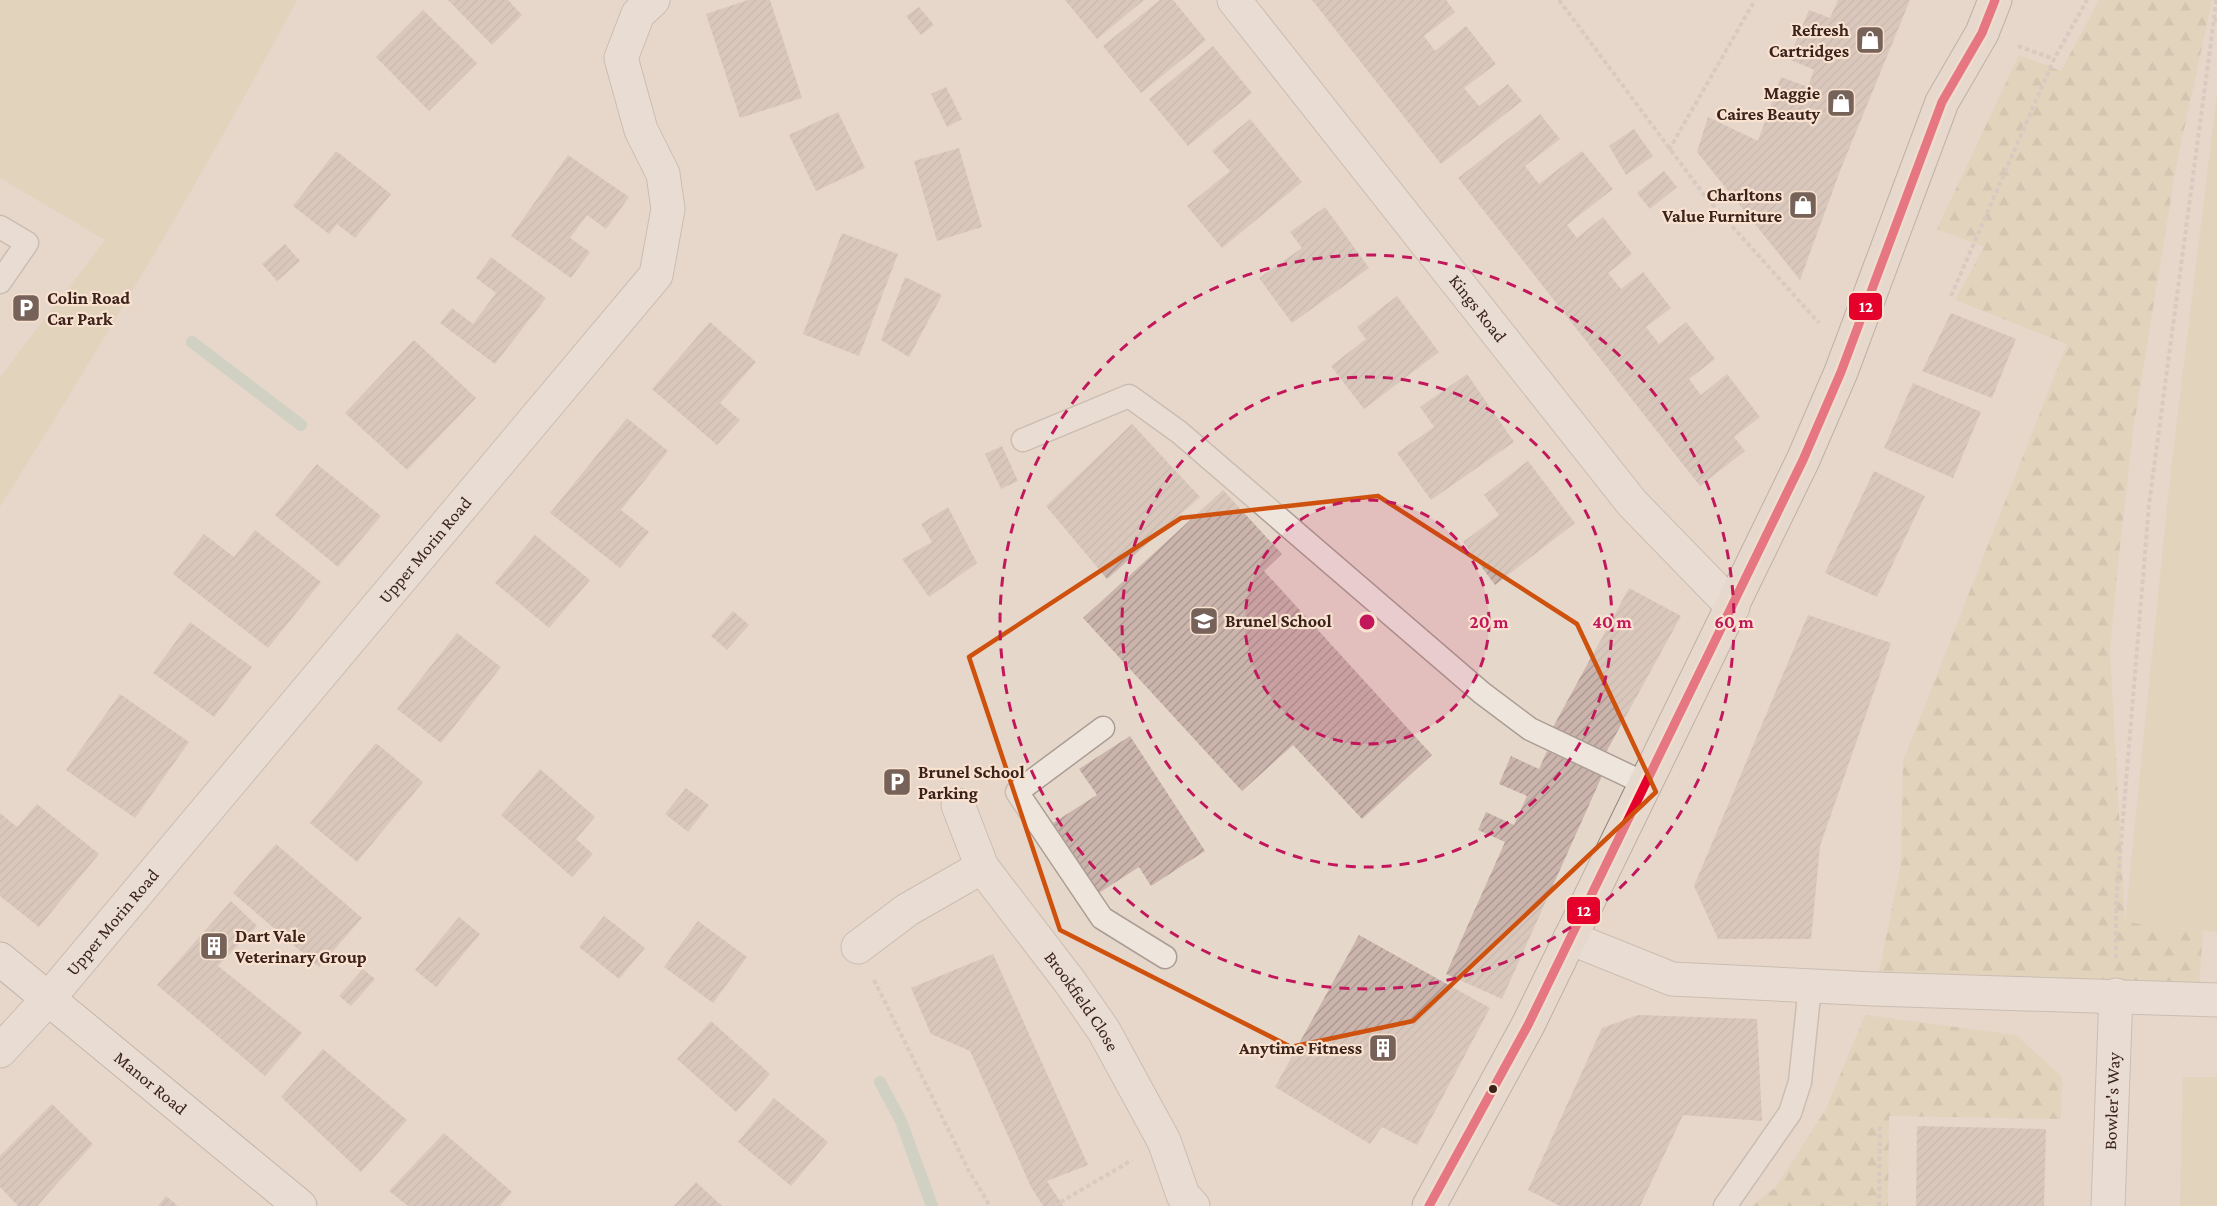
<svg xmlns="http://www.w3.org/2000/svg" width="2217" height="1206" font-family="'Crimson Pro',serif">
<style>
.grass{fill:#dbcfac}
.forest{fill:url(#forest-firs)}
.lines{fill:none;stroke-linecap:round;stroke-linejoin:round}
.stream{stroke:#b7caba;stroke-width:12}
.building{fill:url(#building-hatch)}
.lane-casing{stroke:#ab9d94;stroke-width:25}
.street-casing{stroke:#ab9d94;stroke-width:35}
.secondary-casing{stroke:#9b8c85;stroke-width:35}
.primary-casing{stroke:#90827b;stroke-width:35}
.path{stroke:#c7bbb4;stroke-width:4;stroke-dasharray:4.5 3;stroke-linecap:butt}
.lane{stroke:#eee5dd;stroke-width:22}
.street{stroke:#eee5dd;stroke-width:33}
.secondary{stroke:#eee5dd;stroke-width:33}
.primary{stroke:#e6d9ce;stroke-width:33}
.bus-1-casing{stroke:#f9e2d0;stroke-width:14}
.bus-1{stroke:#e4002b;stroke-width:9}
.marked{fill:none;stroke:#ce510e;stroke-width:4.5;stroke-linejoin:round}
.ring{fill:none;stroke:#c2185b;stroke-width:3;stroke-dasharray:10 8}
.bus-dot{fill:#3b231b;stroke:#f9e2d0;stroke-width:2}
.labels{text-anchor:middle;stroke-width:4.5;stroke-linejoin:round;paint-order:stroke}
.poi-label{font-size:18px;font-weight:bold;fill:#3b231b;stroke:#f9e2d0;text-anchor:end}
.street-label{font-size:18px;fill:#3b231b;stroke:#f9e2d0}
.centre{fill:#c2185b;stroke:#f9e2d0;stroke-width:3}
.ring-label{font-size:18px;text-anchor:middle;font-weight:bold;fill:#c2185b;stroke:#f9e2d0;stroke-width:4.5;stroke-linejoin:round;paint-order:stroke}
.line-badge{stroke:#f9e2d0;stroke-width:2}
.badge-label{font-size:16px;text-anchor:middle;font-weight:bold;fill:#fff}
</style>
<defs>
<pattern id="forest-firs" width="22" height="20" patternUnits="userSpaceOnUse" patternTransform="scale(1.5)"><rect width="22" height="20" fill="#dbcfac"/><path d="M5 1l3.5 6h-7zM16 11l3.5 6h-7z" fill="#bdb193"/></pattern>
<pattern id="building-hatch" width="6" height="6" patternUnits="userSpaceOnUse" patternTransform="scale(1.5)"><rect width="6" height="6" fill="#cab4ac"/><path d="M-1 1l2-2M0 6l6-6M5 7l2-2" fill="none" stroke="#ae9a93"/></pattern>
</defs>
<rect width="100%" height="100%" fill="#e6d7cb"/>
<!-- grass -->
<g class="grass">
<path d="M 0,0 L 297,0 C 205,173 104,341 0,507 L 0,377 L 105,240 L 0,178 Z"/>
<path d="M 2217,93 L 2217,932 L 2125,922 L 2170,478 Z"/>
<path d="M 2183,1077 L 2217,1077 L 2217,1206 L 2180,1206 Z"/>
</g>
<!-- forest -->
<g class="forest">
<path d="M 2099,0 L 2217,0 L 2212,1 L 2176,167 L 2133,431 L 2117,573 L 2110,652 L 2125,922 L 2203,931 L 2199,988 L 1878,976 L 1901,864 L 1903,761 L 2067,344 L 1955,300 L 1984,247 L 1937,229 L 2019,55 L 2061,71 Z"/>
<path d="M 1865,1015 L 2016,1035 L 2062,1077 L 2061,1119 L 1889,1116 L 1888,1206 L 1752,1206 L 1776,1187 L 1826,1109 Z"/>
</g>
<g class="lines">
<!-- stream -->
<g class="stream">
<path d="M 192,342 L 301,425"/>
<path d="M 880,1082 L 901,1121 L 932,1206"/>
</g>
</g>
<!-- building -->
<g class="building">
<path d="M 448,0 L 508,0 L 522,15 L 492,45 Z"/>
<path d="M 748,0 L 770,0 L 802,98 L 740,118 L 706,14 Z"/>
<path d="M 1065,0 L 1144,0 L 1097,39 Z"/>
<path d="M 1160,0 L 1173,0 L 1206,40 L 1141,93 L 1103,46 Z"/>
<path d="M 1312,0 L 1446,0 L 1455,12 L 1424,36 L 1435,51 L 1466,26 L 1496,64 L 1464,88 L 1479,106 L 1508,84 L 1522,101 L 1441,164 Z"/>
<path d="M 1838,0 L 1910,0 L 1840,171 L 1800,280 L 1697,152 L 1708,117 L 1758,141 L 1781,77 L 1808,87 L 1814,70 L 1789,59 L 1809,10 L 1830,18 Z"/>
<path d="M 919,7 L 934,25 L 921,35 L 906,16 Z"/>
<path d="M 423,10 L 477,63 L 429,111 L 376,57 Z"/>
<path d="M 1213,46 L 1252,93 L 1188,146 L 1149,99 Z"/>
<path d="M 946,87 L 962,119 L 947,127 L 931,94 Z"/>
<path d="M 838,112 L 865,168 L 816,191 L 789,135 Z"/>
<path d="M 1540,114 L 1560,139 L 1525,166 L 1539,184 L 1582,151 L 1613,189 L 1567,225 L 1577,238 L 1603,217 L 1632,254 L 1608,273 L 1621,289 L 1643,272 L 1671,308 L 1646,327 L 1659,344 L 1686,322 L 1715,359 L 1689,379 L 1701,395 L 1727,374 L 1760,417 L 1734,437 L 1745,451 L 1700,486 L 1458,178 Z"/>
<path d="M 1250,119 L 1302,182 L 1222,248 L 1187,206 L 1230,171 L 1212,151 Z"/>
<path d="M 1634,129 L 1653,156 L 1626,175 L 1609,146 Z"/>
<path d="M 959,148 L 982,227 L 937,241 L 914,161 Z"/>
<path d="M 336,151 L 391,194 L 355,238 L 337,224 L 329,234 L 293,206 Z"/>
<path d="M 568,155 L 629,197 L 606,229 L 587,215 L 570,238 L 590,252 L 571,278 L 511,236 Z"/>
<path d="M 1664,171 L 1677,187 L 1650,209 L 1637,193 Z"/>
<path d="M 1325,207 L 1369,268 L 1292,323 L 1259,278 L 1302,248 L 1290,232 Z"/>
<path d="M 842,233 L 898,254 L 859,356 L 803,334 Z"/>
<path d="M 285,244 L 300,261 L 277,281 L 262,264 Z"/>
<path d="M 491,257 L 546,298 L 495,364 L 440,323 L 452,308 L 473,324 L 496,293 L 476,278 Z"/>
<path d="M 905,277 L 942,295 L 909,357 L 881,340 Z"/>
<path d="M 1397,296 L 1439,352 L 1364,409 L 1331,366 L 1366,339 L 1357,327 Z"/>
<path d="M 1951,313 L 2016,339 L 1992,398 L 1922,371 Z"/>
<path d="M 710,322 L 756,362 L 720,403 L 740,420 L 717,445 L 652,389 Z"/>
<path d="M 414,340 L 476,398 L 407,470 L 345,413 Z"/>
<path d="M 1467,374 L 1514,442 L 1431,500 L 1397,453 L 1434,427 L 1420,407 Z"/>
<path d="M 1913,383 L 1981,412 L 1953,478 L 1884,448 Z"/>
<path d="M 627,418 L 668,451 L 621,510 L 649,532 L 620,568 L 550,513 Z"/>
<path d="M 1132,424 L 1200,497 L 1107,579 L 1046,506 Z"/>
<path d="M 1002,446 L 1018,481 L 1001,489 L 985,454 Z"/>
<path d="M 1528,461 L 1575,523 L 1495,585 L 1463,542 L 1499,515 L 1484,495 Z"/>
<path d="M 317,464 L 381,516 L 338,567 L 275,515 Z"/>
<path d="M 1874,471 L 1925,496 L 1877,597 L 1825,573 Z"/>
<path d="M 1223,490 L 1282,554 L 1264,571 L 1432,755 L 1362,819 L 1293,745 L 1242,791 L 1083,618 Z"/>
<path d="M 948,507 L 977,563 L 929,597 L 902,559 L 932,542 L 921,524 Z"/>
<path d="M 255,530 L 321,582 L 268,648 L 173,574 L 204,534 L 234,557 Z"/>
<path d="M 535,535 L 590,580 L 549,628 L 495,583 Z"/>
<path d="M 1629,588 L 1681,616 L 1604,756 L 1552,729 Z"/>
<path d="M 733,611 L 749,625 L 727,650 L 711,636 Z"/>
<path d="M 1808,615 L 1891,643 L 1820,846 L 1811,939 L 1718,939 L 1694,886 Z"/>
<path d="M 190,622 L 252,667 L 214,717 L 153,673 Z"/>
<path d="M 457,633 L 501,667 L 441,743 L 397,709 Z"/>
<path d="M 120,694 L 189,742 L 135,818 L 66,770 Z"/>
<path d="M 1130,736 L 1205,851 L 1151,886 L 1139,867 L 1099,893 L 1053,823 L 1097,795 L 1079,769 Z"/>
<path d="M 376,743 L 423,782 L 357,862 L 310,823 Z"/>
<path d="M 1547,751 L 1602,776 L 1502,999 L 1446,974 L 1505,842 L 1478,830 L 1486,812 L 1514,825 L 1527,796 L 1499,784 L 1511,756 L 1539,769 Z"/>
<path d="M 540,769 L 595,817 L 576,839 L 593,854 L 572,877 L 501,815 Z"/>
<path d="M 686,788 L 709,805 L 688,832 L 665,814 Z"/>
<path d="M 37,804 L 99,854 L 39,927 L 0,896 L 0,813 L 17,827 Z"/>
<path d="M 276,844 L 362,918 L 319,967 L 233,893 Z"/>
<path d="M 231,901 L 257,926 L 218,966 L 302,1033 L 265,1076 L 157,985 Z"/>
<path d="M 604,916 L 645,948 L 619,979 L 579,947 Z"/>
<path d="M 459,917 L 480,934 L 436,987 L 415,970 Z"/>
<path d="M 698,921 L 747,957 L 713,1003 L 664,967 Z"/>
<path d="M 1359,935 L 1490,1008 L 1417,1145 L 1382,1127 L 1370,1144 L 1275,1087 Z"/>
<path d="M 993,954 L 1088,1165 L 1047,1181 L 1063,1206 L 1043,1206 L 1031,1187 L 970,1051 L 931,1034 L 911,988 Z"/>
<path d="M 363,969 L 375,979 L 351,1006 L 339,996 Z"/>
<path d="M 1638,1015 L 1757,1019 L 1762,1121 L 1683,1115 L 1640,1206 L 1560,1206 L 1528,1190 L 1602,1028 Z"/>
<path d="M 711,1021 L 770,1074 L 736,1112 L 677,1059 Z"/>
<path d="M 323,1049 L 407,1120 L 361,1172 L 281,1097 Z"/>
<path d="M 774,1098 L 828,1142 L 791,1186 L 738,1142 Z"/>
<path d="M 52,1104 L 93,1144 L 37,1206 L 18,1206 L 0,1187 L 0,1156 Z"/>
<path d="M 1917,1126 L 2046,1129 L 2044,1206 L 1916,1206 Z"/>
<path d="M 444,1133 L 512,1192 L 500,1206 L 408,1206 L 389,1191 Z"/>
<path d="M 696,1182 L 722,1206 L 674,1206 Z"/>
<path d="M 166,1196 L 178,1206 L 158,1206 Z"/>
</g>
<g class="lines">
<!-- lane casing -->
<g class="lane-casing">
<g id="lane">
<path d="M 0,227 L 27,243 L 0,282"/>
<path d="M 1023,440 L 1129,396 L 1179,432 L 1482,693 L 1530,729 L 1646,784"/>
<path d="M 1103,728 L 1017,792 L 1102,918 L 1165,957"/>
<path d="M 1725,1206 L 1790,1113 L 1800,1082 L 1810,986"/>
</g>
</g>
<!-- street casing -->
<g class="street-casing">
<g id="street">
<path id="s1" d="M 1234,0 L 1632,503 L 1733,607"/>
<path id="s2" d="M 958,805 L 982,867 L 1070,982 L 1104,1031 L 1164,1141 L 1183,1195 L 1193,1206"/>
<path d="M 1570,938 L 1672,979 L 1874,989 L 2217,1000"/>
<path d="M 858,947 L 907,910 L 982,867"/>
<path id="s3" d="M 0,1051 L 48,999 L 656,275 L 668,209 L 663,174 L 641,130 L 621,58 L 638,14 L 653,0"/>
<path id="s4" d="M 2108,1206 L 2116,995"/>
</g>
</g>
<!-- secondary casing -->
<g class="secondary-casing">
<g id="secondary">
<path id="s5" d="M 0,959 L 300,1206"/>
</g>
</g>
<!-- primary casing -->
<g class="primary-casing">
<path id="primary" d="M 1429,1206 L 1528,1025 L 1803,460 L 1841,372 L 1942,102 L 1982,33 L 1995,0"/>
</g>
<!-- path -->
<g class="path">
<path d="M 1559,0 L 1705,196 L 1819,323"/>
<path d="M 2214,19 L 2216,0"/>
<path d="M 2018,46 L 2054,59"/>
<path d="M 1669,150 L 1755,0"/>
<path d="M 1951,296 L 2054,59 L 2087,0"/>
<path d="M 2116,958 L 2116,903 L 2149,505 L 2214,19 L 2217,20"/>
<path d="M 874,980 L 969,1171 L 990,1206"/>
<path d="M 1054,1206 L 1132,1160"/>
<path d="M 1879,1206 L 1880,1125"/>
</g>
<!-- lane -->
<use href="#lane" class="lane"/>
<!-- street -->
<use href="#street" class="street"/>
<!-- secondary -->
<use href="#secondary" class="secondary"/>
<!-- primary -->
<use href="#primary" class="primary"/>
<!-- bus-1 casing -->
<g class="bus-1-casing">
<path id="bus-1" d="M 1429,1206 L 1528,1025 L 1803,460 L 1841,372 L 1942,102 L 1982,33 L 1995,0"/>
</g>
<!-- bus-1 -->
<use href="#bus-1" class="bus-1"/>
</g>
<!-- marked area -->
<path d="M0 0H2217V1206H0ZM 1378,496 L 1577,624 L 1656,792 L 1413,1021 L 1291,1047 L 1060,930 L 969,657 L 1181,518 Z" fill="#e6d7cb" fill-opacity=".55" fill-rule="evenodd"/>
<path class="marked" d="M 1378,496 L 1577,624 L 1656,792 L 1413,1021 L 1291,1047 L 1060,930 L 969,657 L 1181,518 Z"/>
<!-- distance rings -->
<circle cx="1367" cy="622" r="122" fill="#c2185b" fill-opacity=".12"/>
<g class="ring">
<circle cx="1367" cy="622" r="122"/>
<circle cx="1367" cy="622" r="245"/>
<circle cx="1367" cy="622" r="367"/>
</g>
<!-- icons -->
<defs>
<g id="shop-square" transform="scale(1.5)"><rect x="-9" y="-9" width="18" height="18" rx="4" fill="#776259" stroke="#f9e2d0"/><path d="M-5-2.5h2.3a2.7 3.5 0 0 1 5.4 0H5L5.5 6h-11ZM-1.5-2.5h3a1.5 2.3 0 0 0-3 0Z" fill="#fff"/></g>
<g id="parking-square" transform="scale(1.5)"><rect x="-9" y="-9" width="18" height="18" rx="4" fill="#776259" stroke="#f9e2d0"/><path d="M-3.5-5.5H1a3.5 3.5 0 0 1 0 7H-1V5.5H-3.5ZM-1-3.4V-.6H.8a1.4 1.4 0 0 0 0-2.8Z" fill="#fff"/></g>
<g id="school-square" transform="scale(1.5)"><rect x="-9" y="-9" width="18" height="18" rx="4" fill="#776259" stroke="#f9e2d0"/><path d="M0-5L7-2L0 1L-7-2ZM-4 1L0 2.5L4 1V4Q0 6-4 4Z" fill="#fff"/></g>
<g id="building-square" transform="scale(1.5)"><rect x="-9" y="-9" width="18" height="18" rx="4" fill="#776259" stroke="#f9e2d0"/><path d="M-4-6H4V6H1V3H-1V6H-4ZM-2.5-4.3h1.7v1.8h-1.7ZM.8-4.3h1.7v1.8H.8ZM-2.5-1h1.7V.8h-1.7ZM.8-1h1.7V.8H.8Z" fill="#fff"/></g>
</defs>
<g fill-rule="evenodd">
<use href="#shop-square" x="1870" y="40"/>
<use href="#shop-square" x="1841" y="103"/>
<use href="#shop-square" x="1803" y="205"/>
<use href="#parking-square" x="26" y="308"/>
<use href="#school-square" x="1204" y="621"/>
<use href="#parking-square" x="897" y="782"/>
<use href="#building-square" x="214" y="946"/>
<use href="#building-square" x="1383" y="1048"/>
</g>
<!-- markers -->
<circle class="bus-dot" cx="1493" cy="1089" r="5"/>
<g class="labels">
<!-- poi labels -->
<g class="poi-label">
<text x="1849" y="36">Refresh<tspan x="1849" dy="21">Cartridges</tspan></text>
<text x="1820" y="99">Maggie<tspan x="1820" dy="21">Caires Beauty</tspan></text>
<text x="1782" y="201">Charltons<tspan x="1782" dy="21">Value Furniture</tspan></text>
<text x="47" y="304" text-anchor="start">Colin Road<tspan x="47" dy="21">Car Park</tspan></text>
<text x="1225" y="627" text-anchor="start">Brunel School</text>
<text x="918" y="778" text-anchor="start">Brunel School<tspan x="918" dy="21">Parking</tspan></text>
<text x="235" y="942" text-anchor="start">Dart Vale<tspan x="235" dy="21">Veterinary Group</tspan></text>
<text x="1362" y="1054">Anytime Fitness</text>
</g>
<!-- street labels -->
<g class="street-label">
<text dy="6" stroke="none"><textPath href="#s1" startOffset="393">Kings Road</textPath></text>
<text dy="6" stroke="none"><textPath href="#s3" startOffset="657">Upper Morin Road</textPath></text>
<text dy="6" stroke="none"><textPath href="#s3" startOffset="171">Upper Morin Road</textPath></text>
<text dy="6" stroke="none"><textPath href="#s2" startOffset="234">Brookfield Close</textPath></text>
<text dy="6" stroke="none"><textPath href="#s5" startOffset="195">Manor Road</textPath></text>
<text dy="6" stroke="none"><textPath href="#s4" startOffset="105">Bowler's Way</textPath></text>
</g>
</g>
<circle cx="1367" cy="622" r="9" class="centre"/>
<g class="ring-label">
<text x="1489" y="628">20 m</text>
<text x="1612" y="628">40 m</text>
<text x="1734" y="628">60 m</text>
</g>
<g class="line-badge">
<rect x="1848" y="292" width="35" height="29" rx="6" fill="#e4002b"/>
<rect x="1566" y="896" width="35" height="29" rx="6" fill="#e4002b"/>
</g>
<g class="badge-label">
<text x="1866" y="312">12</text>
<text x="1584" y="916">12</text>
</g>
</svg>
